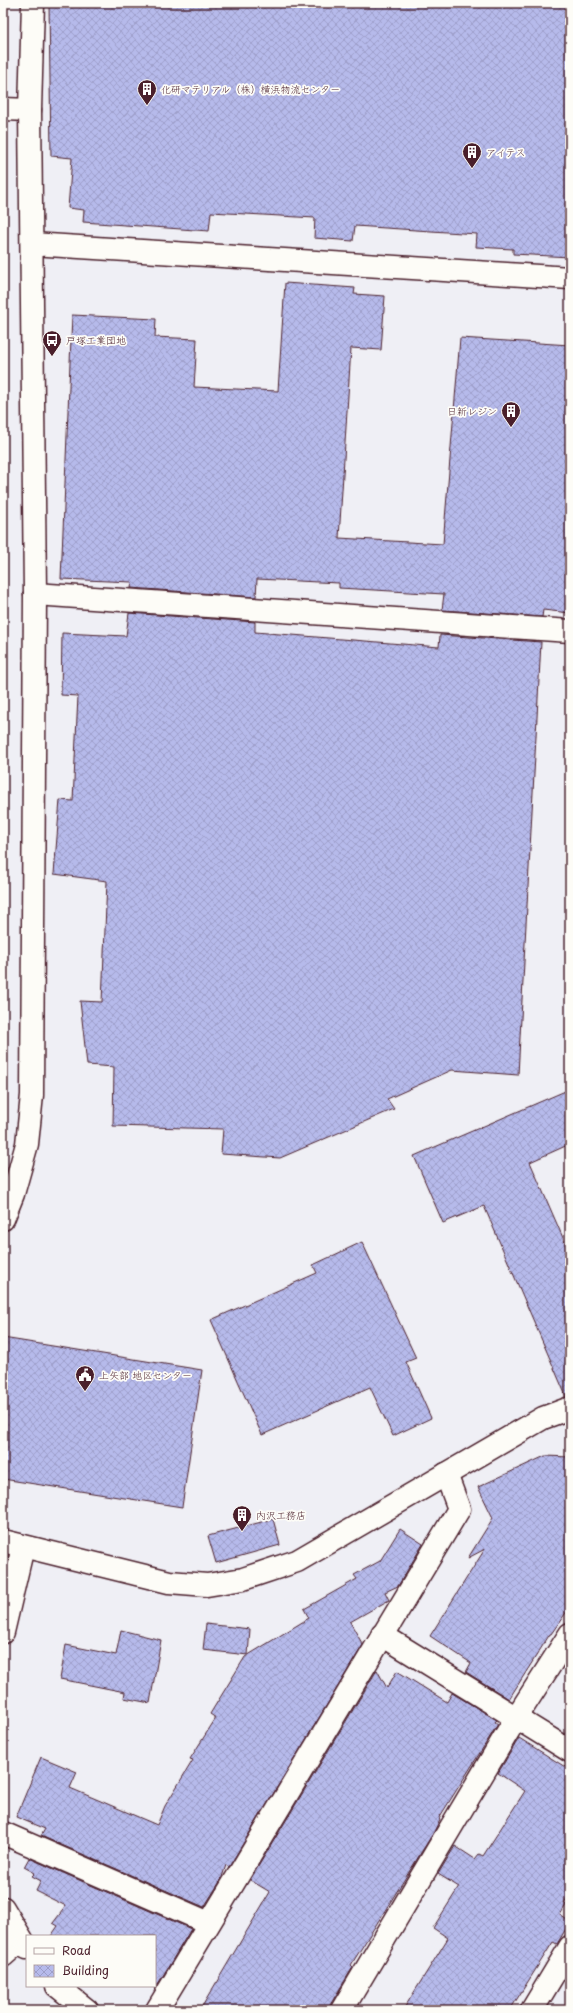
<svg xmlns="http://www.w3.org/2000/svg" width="573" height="2013" font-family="'Playpen Sans','Klee One',sans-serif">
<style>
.building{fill:url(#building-cross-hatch);stroke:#4a1f2b}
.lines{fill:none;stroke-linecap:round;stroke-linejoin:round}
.minor-casing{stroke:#4a1f2b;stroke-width:25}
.tertiary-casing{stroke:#4a1f2b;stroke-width:25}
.minor{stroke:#fdfcf7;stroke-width:22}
.tertiary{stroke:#fdfcf7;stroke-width:22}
.labels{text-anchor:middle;stroke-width:3.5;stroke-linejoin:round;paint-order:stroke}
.poi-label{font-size:10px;fill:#4a1f2b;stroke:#fdfcf7;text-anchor:start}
</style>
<defs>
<pattern id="building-cross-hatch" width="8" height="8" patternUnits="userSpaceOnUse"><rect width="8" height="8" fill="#b6baeb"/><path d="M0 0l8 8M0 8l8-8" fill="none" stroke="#9e9fca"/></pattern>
</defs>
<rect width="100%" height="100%" fill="#efeff5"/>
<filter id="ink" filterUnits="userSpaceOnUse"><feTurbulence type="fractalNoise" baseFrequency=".025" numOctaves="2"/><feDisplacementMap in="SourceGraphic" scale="8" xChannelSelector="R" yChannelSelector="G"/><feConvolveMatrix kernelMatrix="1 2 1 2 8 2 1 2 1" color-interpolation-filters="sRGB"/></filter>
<g filter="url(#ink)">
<!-- building -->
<g class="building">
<path d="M 49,3 L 570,3 L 570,257 L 513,254 L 513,249 L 476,247 L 477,234 L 355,226 L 353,241 L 314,238 L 315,218 L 211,212 L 209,231 L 83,222 L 84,210 L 68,208 L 72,158 L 51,156 Z"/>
<path d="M 285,283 L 355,288 L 354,294 L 385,296 L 381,350 L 351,348 L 339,538 L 443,544 L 460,338 L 570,345 L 570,613 L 543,610 L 542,617 L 442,610 L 444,594 L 339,588 L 339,583 L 257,579 L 256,597 L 131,588 L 132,582 L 61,579 L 72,315 L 156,319 L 155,337 L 197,339 L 194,387 L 278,391 Z"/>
<path d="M 129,613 L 255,622 L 255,632 L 439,647 L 440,635 L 541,642 L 518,1075 L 452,1070 L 387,1099 L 394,1109 L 280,1158 L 221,1154 L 223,1129 L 113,1126 L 114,1067 L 87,1065 L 80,1001 L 102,1002 L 107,881 L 54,874 L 60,800 L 73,801 L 78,696 L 61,695 L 62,633 L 126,636 Z"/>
<path d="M 570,1089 L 570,1144 L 530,1162 L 570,1254 L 570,1396 L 566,1396 L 484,1206 L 443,1223 L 414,1156 Z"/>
<path d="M 362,1242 L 416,1358 L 406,1362 L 431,1418 L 393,1436 L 370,1387 L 262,1435 L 211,1320 L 317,1273 L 313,1265 Z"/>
<path d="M 3,1338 L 202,1370 L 182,1507 L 3,1479 Z"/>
<path d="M 545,1456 L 570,1457 L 570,1607 L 551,1634 L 550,1634 L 509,1699 L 466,1672 L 471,1663 L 430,1636 L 485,1549 L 468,1558 L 493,1518 L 478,1487 Z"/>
<path d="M 273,1519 L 280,1545 L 216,1563 L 208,1536 Z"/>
<path d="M 400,1529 L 423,1544 L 398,1586 L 385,1592 L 389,1600 L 350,1622 L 363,1645 L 229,1867 L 226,1865 L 221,1880 L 204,1907 L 41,1836 L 45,1829 L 16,1817 L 41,1757 L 77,1772 L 70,1788 L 157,1825 L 165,1806 L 193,1760 L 190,1759 L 216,1718 L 210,1714 L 245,1657 L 309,1618 L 304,1609 L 357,1579 L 354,1575 L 380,1561 Z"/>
<path d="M 206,1624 L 250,1629 L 248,1655 L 203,1650 Z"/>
<path d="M 121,1630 L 161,1640 L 150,1703 L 124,1698 L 125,1692 L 60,1679 L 66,1645 L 116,1655 Z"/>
<path d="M 377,1670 L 387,1688 L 397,1671 L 447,1702 L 452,1693 L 497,1720 L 495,1722 L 498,1724 L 439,1818 L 440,1819 L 434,1832 L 351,1965 L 353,1967 L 327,2010 L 200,2010 L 270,1892 L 250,1880 Z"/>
<path d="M 519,1738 L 570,1770 L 570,1893 L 564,1903 L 566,1905 L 560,1915 L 570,1922 L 557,1944 L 553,1942 L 510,2010 L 403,2010 L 448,1938 L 433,1928 L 459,1887 L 438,1874 L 455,1846 L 475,1859 L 479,1854 L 483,1856 L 525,1791 L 498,1773 Z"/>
<path d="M 29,1858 L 191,1929 L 155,1989 L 155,1936 L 51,1936 L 58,1926 L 53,1923 L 66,1906 L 36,1891 L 41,1881 L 32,1876 L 35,1873 L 24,1867 Z"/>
</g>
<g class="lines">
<!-- minor casing -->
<g class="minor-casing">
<g id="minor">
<path d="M 3,109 L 30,110"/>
<path d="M 32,244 L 570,278"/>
<path d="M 35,594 L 570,631"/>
<path d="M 382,1635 L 570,1751"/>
<path d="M 3,1833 L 209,1923"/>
<path d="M 3,1956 L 21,1940"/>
<path d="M 157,2010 L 459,1509 L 446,1474"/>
<path d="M 342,2010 L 516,1718 L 570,1634"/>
<path d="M 532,2010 L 570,1947"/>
</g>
</g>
<!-- tertiary casing -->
<g class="tertiary-casing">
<g id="tertiary">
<path d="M 3,1219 L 13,1194 L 27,1144 L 32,1095 L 35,594 L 30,110 L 33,3"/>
<path d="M 3,1541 L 169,1582 L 207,1585 L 243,1579 L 297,1561 L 543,1418 L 570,1408"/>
<path d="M 3,1632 L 23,1547"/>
<path d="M 3,1908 L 27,1948"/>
<path d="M 57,1986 L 87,2010"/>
</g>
</g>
<!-- minor -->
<use href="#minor" class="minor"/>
<!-- tertiary -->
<use href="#tertiary" class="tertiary"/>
</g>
</g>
<!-- icons -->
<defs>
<g id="building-pin" transform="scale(1)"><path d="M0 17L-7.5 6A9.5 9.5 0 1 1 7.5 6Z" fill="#4a1f2b" stroke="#fdfcf7"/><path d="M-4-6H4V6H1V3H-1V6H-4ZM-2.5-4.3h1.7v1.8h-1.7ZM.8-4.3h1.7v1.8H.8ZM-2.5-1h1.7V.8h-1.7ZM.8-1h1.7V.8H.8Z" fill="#fff"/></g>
<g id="bus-pin" transform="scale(1)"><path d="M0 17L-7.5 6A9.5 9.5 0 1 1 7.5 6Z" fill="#4a1f2b" stroke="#fdfcf7"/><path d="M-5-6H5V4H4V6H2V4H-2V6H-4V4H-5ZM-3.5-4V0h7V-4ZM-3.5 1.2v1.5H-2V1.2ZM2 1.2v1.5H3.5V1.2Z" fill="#fff"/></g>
<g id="civic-pin" transform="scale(1)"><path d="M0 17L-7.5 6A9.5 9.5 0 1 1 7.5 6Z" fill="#4a1f2b" stroke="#fdfcf7"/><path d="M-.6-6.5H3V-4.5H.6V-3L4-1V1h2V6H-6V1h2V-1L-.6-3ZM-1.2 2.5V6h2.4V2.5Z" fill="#fff"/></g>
</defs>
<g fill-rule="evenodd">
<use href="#building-pin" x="147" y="89"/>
<use href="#building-pin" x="472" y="152"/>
<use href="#bus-pin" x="52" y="340"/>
<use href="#building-pin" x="511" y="411"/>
<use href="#civic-pin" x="85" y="1375"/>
<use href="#building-pin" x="242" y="1515"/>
</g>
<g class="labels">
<!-- poi labels -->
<g class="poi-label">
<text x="161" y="93">化研マテリアル（株）横浜物流センター</text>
<text x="486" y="156">アイテス</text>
<text x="66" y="344">戸塚工業団地</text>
<text x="497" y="415" text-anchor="end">日新レジン</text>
<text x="99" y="1379">上矢部 地区センター</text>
<text x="256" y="1519">内沢工務店</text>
</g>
</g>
<!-- margin -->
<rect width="573" height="2013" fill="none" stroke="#fdfcf7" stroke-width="16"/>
<rect x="8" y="8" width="557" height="1997" fill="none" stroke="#4a1f2b" stroke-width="1.5" filter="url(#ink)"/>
<!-- legend -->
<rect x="26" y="1935" width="130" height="52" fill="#fdfcf7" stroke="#b5a4a5"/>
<rect x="34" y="1948" width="20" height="6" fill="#fdfcf7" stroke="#b5a4a5"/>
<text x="62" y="1955" font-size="12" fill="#4a1f2b">Road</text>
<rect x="34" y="1965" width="20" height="12" fill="url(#building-cross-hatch)" stroke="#b5a4a5"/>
<text x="62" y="1975" font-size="12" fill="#4a1f2b">Building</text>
</svg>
